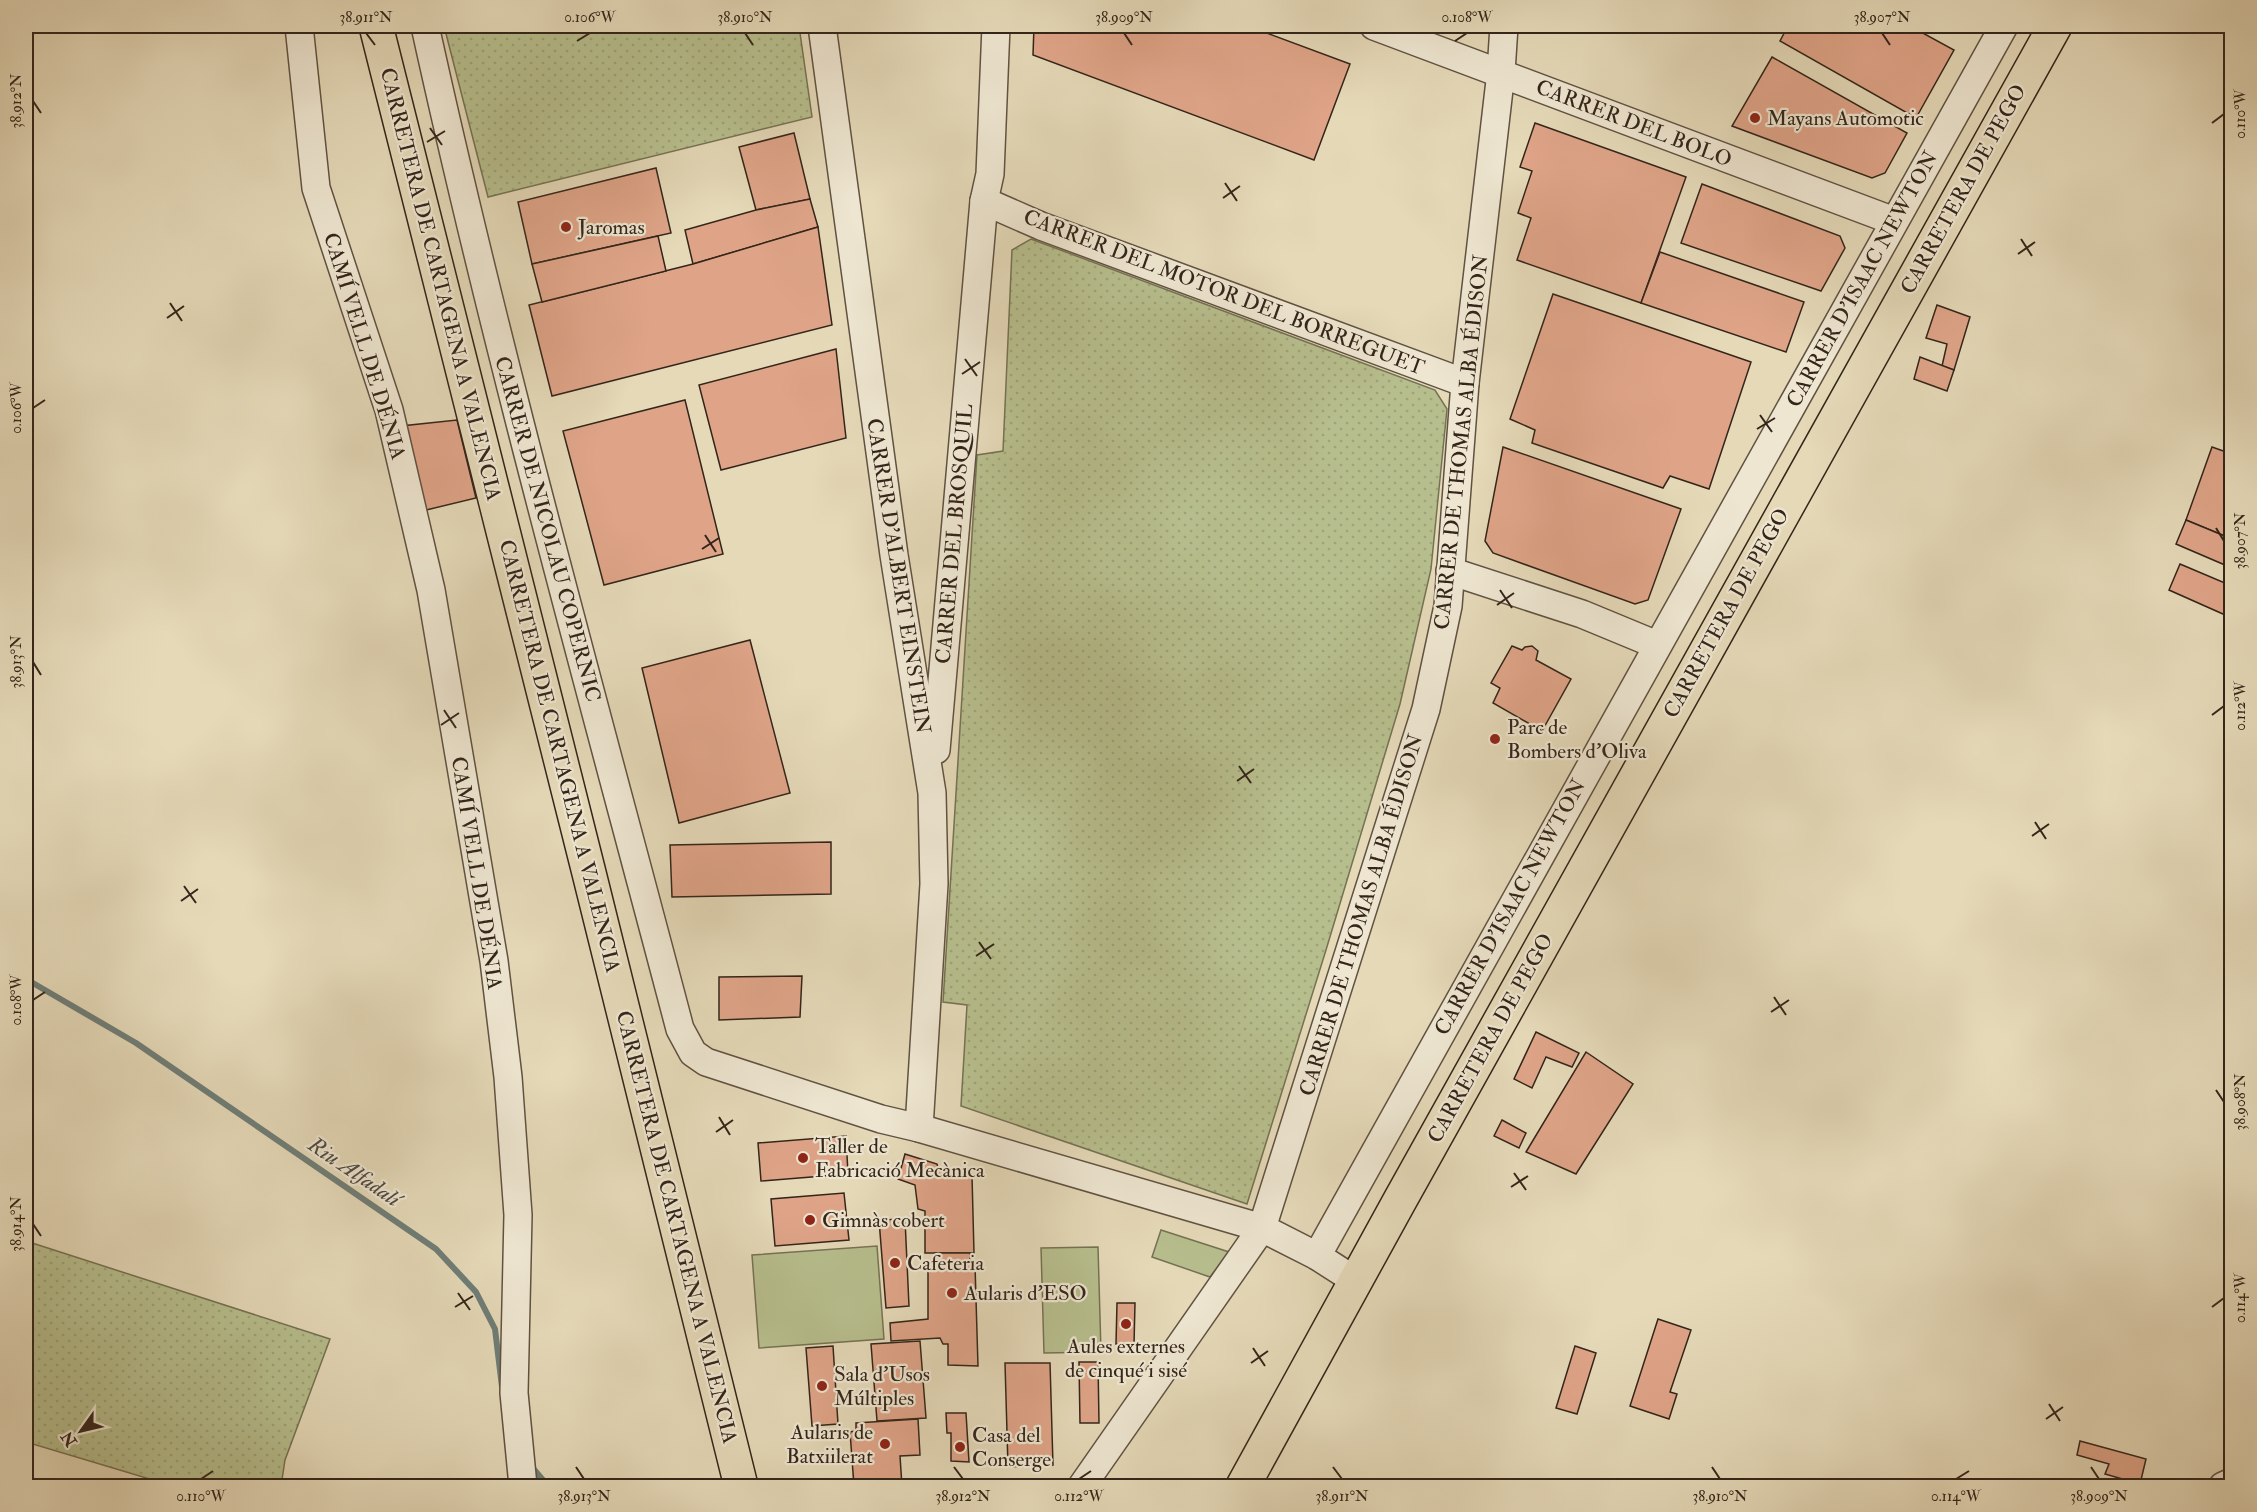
<svg xmlns="http://www.w3.org/2000/svg" width="2257" height="1512" font-family="'IM FELL Double Pica',serif">
<style>
.grass{fill:url(#grass-dots);stroke:#757254;stroke-width:1.5}
.pitch{fill:#b7be8d;stroke:#757254;stroke-width:1.5}
.lines{fill:none;stroke-linecap:round;stroke-linejoin:round}
.stream{stroke:#6f7e77;stroke-width:6}
.building{fill:#dfa488;stroke:#33251a;stroke-width:1.5}
.minor-casing{stroke:#605242;stroke-width:30}
.major-casing{stroke:#33251a;stroke-width:36}
.minor{stroke:#eee6d1;stroke-width:27}
.major{stroke:#e5d9b8;stroke-width:33}
.ticks{fill:none;stroke:#33251a;stroke-width:2}
.poi-dot{fill:#8f2418;stroke:#eee6d1;stroke-width:2}
.labels{text-anchor:middle;stroke-width:4.5;stroke-linejoin:round;paint-order:stroke}
.poi-label{font-size:21px;fill:#33251a;stroke:#eee6d1;text-anchor:start}
.street-label{font-size:21px;fill:#33251a;stroke:#eee6d1}
.water-label{font-size:22px;font-style:italic;fill:#4c4a41;stroke:#eee6d1}
.neatline{fill:none;stroke:#33251a;stroke-width:2}
.ticks-label{font-size:15px;text-anchor:middle;fill:#33251a}
</style>
<defs>
<pattern id="grass-dots" width="8" height="8" patternUnits="userSpaceOnUse" patternTransform="scale(1.5)"><rect width="8" height="8" fill="#b7be8d"/><path d="M2 2h.1M6 6h.1" fill="none" stroke="#9ea379" stroke-width="1.8" stroke-linecap="round"/></pattern>
</defs>
<rect width="100%" height="100%" fill="#e5d9b8"/>
<filter id="stains"><feTurbulence type="fractalNoise" baseFrequency=".00333" numOctaves="4"/><feColorMatrix values="0 0 0 0 .2 0 0 0 0 .09 0 0 0 0 .02 0 0 0 .5 -.17"/></filter>
<radialGradient id="worn" r=".72"><stop offset=".6" stop-color="#630" stop-opacity="0"/><stop offset="1" stop-color="#630" stop-opacity=".3"/></radialGradient>
<!-- grass -->
<g class="grass">
<path d="M 444,26 L 799,26 L 812,117 L 488,197 Z"/>
<path d="M 1031,239 L 1435,390 L 1447,409 L 1431,569 L 1400,704 L 1326,950 L 1247,1204 L 961,1106 L 967,1005 L 943,1002 L 977,455 L 1003,451 L 1012,250 Z"/>
<path d="M 26,1241 L 330,1339 L 285,1460 L 281,1486 L 173,1486 L 26,1442 Z"/>
</g>
<!-- pitch -->
<g class="pitch">
<path d="M 1161,1230 L 1229,1252 L 1210,1277 L 1152,1257 Z"/>
<path d="M 877,1246 L 884,1339 L 759,1348 L 752,1255 Z"/>
<path d="M 1098,1247 L 1101,1352 L 1044,1353 L 1041,1248 Z"/>
</g>
<g class="lines">
<!-- stream -->
<g class="stream">
<path d="M 26,979 L 136,1043 L 436,1249 L 476,1292 L 495,1329 L 502,1387"/>
<path d="M 531,1466 L 548,1486"/>
</g>
</g>
<!-- building -->
<g class="building">
<path d="M 1034,26 L 1248,26 L 1350,64 L 1314,160 L 1033,55 Z"/>
<path d="M 1788,26 L 1910,26 L 1954,50 L 1916,118 L 1780,41 Z"/>
<path d="M 1772,57 L 1907,133 L 1885,173 L 1872,178 L 1732,126 Z"/>
<path d="M 1535,123 L 1686,177 L 1641,303 L 1517,260 L 1531,218 L 1518,213 L 1532,171 L 1520,167 Z"/>
<path d="M 794,133 L 810,199 L 756,210 L 739,147 Z"/>
<path d="M 656,168 L 671,233 L 532,264 L 518,202 Z"/>
<path d="M 1702,184 L 1840,236 L 1845,248 L 1821,291 L 1681,243 Z"/>
<path d="M 810,199 L 818,227 L 693,264 L 685,230 L 756,210 Z"/>
<path d="M 818,227 L 832,325 L 552,396 L 529,305 L 693,264 Z"/>
<path d="M 658,236 L 666,271 L 542,302 L 532,264 Z"/>
<path d="M 1660,252 L 1804,302 L 1786,352 L 1641,303 Z"/>
<path d="M 1553,294 L 1751,362 L 1709,489 L 1670,476 L 1663,488 L 1532,443 L 1535,430 L 1510,419 Z"/>
<path d="M 1937,305 L 1970,317 L 1954,370 L 1942,366 L 1947,344 L 1926,338 Z"/>
<path d="M 836,349 L 846,438 L 721,470 L 699,385 Z"/>
<path d="M 1920,357 L 1954,370 L 1947,391 L 1914,379 Z"/>
<path d="M 685,400 L 723,554 L 604,585 L 563,431 Z"/>
<path d="M 457,420 L 476,498 L 422,511 L 401,426 Z"/>
<path d="M 1503,447 L 1681,509 L 1648,600 L 1635,604 L 1493,553 L 1485,541 Z"/>
<path d="M 2212,447 L 2232,454 L 2232,539 L 2186,520 Z"/>
<path d="M 2186,520 L 2232,539 L 2232,568 L 2176,544 Z"/>
<path d="M 2180,564 L 2232,586 L 2232,618 L 2169,590 Z"/>
<path d="M 750,640 L 790,793 L 679,823 L 642,668 Z"/>
<path d="M 1512,646 L 1522,650 L 1525,647 L 1532,646 L 1538,651 L 1536,660 L 1571,679 L 1542,731 L 1493,703 L 1500,688 L 1491,683 Z"/>
<path d="M 831,842 L 831,894 L 672,897 L 670,845 Z"/>
<path d="M 802,976 L 800,1017 L 719,1020 L 719,977 Z"/>
<path d="M 1536,1032 L 1579,1053 L 1572,1067 L 1546,1057 L 1532,1088 L 1514,1079 Z"/>
<path d="M 1586,1052 L 1633,1084 L 1576,1174 L 1526,1152 Z"/>
<path d="M 1502,1120 L 1526,1133 L 1519,1148 L 1494,1136 Z"/>
<path d="M 846,1136 L 848,1174 L 761,1181 L 758,1143 Z"/>
<path d="M 905,1154 L 937,1164 L 938,1168 L 952,1169 L 952,1173 L 972,1176 L 974,1253 L 925,1253 L 925,1211 L 918,1209 L 915,1185 L 898,1179 Z"/>
<path d="M 844,1193 L 849,1240 L 775,1246 L 771,1199 Z"/>
<path d="M 905,1219 L 909,1306 L 886,1308 L 879,1220 Z"/>
<path d="M 935,1253 L 970,1253 L 970,1262 L 975,1265 L 978,1366 L 948,1365 L 948,1344 L 943,1344 L 940,1338 L 891,1341 L 890,1323 L 928,1319 L 928,1266 L 936,1267 Z"/>
<path d="M 1117,1303 L 1135,1303 L 1134,1345 L 1116,1344 Z"/>
<path d="M 1658,1319 L 1691,1330 L 1670,1392 L 1677,1394 L 1669,1419 L 1630,1406 Z"/>
<path d="M 920,1341 L 926,1418 L 877,1421 L 871,1344 Z"/>
<path d="M 833,1346 L 838,1424 L 812,1426 L 806,1348 Z"/>
<path d="M 1575,1346 L 1596,1353 L 1577,1414 L 1556,1408 Z"/>
<path d="M 1079,1362 L 1098,1362 L 1099,1423 L 1080,1423 Z"/>
<path d="M 1005,1363 L 1050,1363 L 1053,1465 L 1008,1467 Z"/>
<path d="M 946,1413 L 966,1413 L 969,1462 L 951,1461 L 951,1433 L 947,1433 Z"/>
<path d="M 918,1419 L 920,1455 L 900,1456 L 902,1486 L 854,1486 L 850,1432 L 856,1431 L 856,1423 Z"/>
<path d="M 2080,1441 L 2146,1459 L 2140,1484 L 2105,1474 L 2109,1464 L 2077,1455 Z"/>
</g>
<g class="lines">
<!-- minor casing -->
<g class="minor-casing">
<g id="minor">
<path d="M 299,26 L 316,188 L 389,410 L 431,590 L 494,961 L 508,1077 L 518,1215 L 514,1393 L 523,1486"/>
<path d="M 425,26 C 499,363 592,695 680,1029 L 693,1053 L 706,1062 L 881,1119 L 919,1128 L 1262,1228 L 1317,1256 L 1356,1281"/>
<path d="M 822,26 L 894,555 L 932,793 L 934,884 L 919,1128"/>
<path d="M 1374,26 L 1894,221"/>
<path d="M 984,201 L 1041,226 L 1465,383"/>
<path d="M 1450,571 L 1582,614 L 1657,645"/>
<path d="M 936,750 L 984,201 L 990,174 L 996,26"/>
<path d="M 1317,1256 L 2004,26"/>
<path d="M 1082,1486 L 1262,1228 L 1426,709 L 1448,606 L 1465,383 L 1501,72 L 1504,26"/>
<path d="M 2223,1486 L 2232,1482"/>
</g>
</g>
<!-- major casing -->
<g class="major-casing">
<g id="major">
<path d="M 376,26 L 589,873 L 741,1486"/>
<path d="M 1243,1486 L 1399,1202 L 2055,26"/>
</g>
</g>
<!-- minor -->
<use href="#minor" class="minor"/>
<!-- major -->
<use href="#major" class="major"/>
</g>
<!-- ticks -->
<path class="ticks" d="M 366,33 L 375,45M 745,33 L 753,45M 1124,33 L 1132,45M 1882,33 L 1890,45M 577,41 L 590,33M 1455,41 L 1467,33M 33,101 L 41,113M 2212,123 L 2224,114M 430,128 L 442,145M 427,142 L 445,131M 1225,183 L 1237,201M 1223,198 L 1240,186M 2021,239 L 2032,256M 2018,254 L 2035,242M 170,303 L 182,321M 167,318 L 184,306M 965,359 L 977,376M 962,374 L 980,362M 33,408 L 45,400M 1760,415 L 1772,432M 1757,429 L 1775,418M 2216,528 L 2224,541M 705,535 L 716,552M 702,549 L 719,538M 1500,590 L 1512,608M 1497,605 L 1514,593M 33,662 L 41,675M 444,710 L 456,728M 2212,715 L 2224,706M 441,725 L 459,713M 1239,766 L 1251,783M 1237,781 L 1254,769M 2035,822 L 2046,839M 2032,836 L 2049,824M 184,886 L 196,903M 181,901 L 198,889M 979,942 L 991,959M 976,956 L 994,944M 1774,997 L 1786,1015M 33,1000 L 45,992M 1771,1012 L 1789,1000M 2216,1090 L 2224,1102M 719,1117 L 730,1135M 716,1132 L 733,1120M 1514,1173 L 1526,1190M 1511,1187 L 1528,1176M 33,1224 L 41,1236M 458,1293 L 470,1310M 455,1307 L 473,1296M 2212,1307 L 2224,1298M 1253,1348 L 1265,1366M 1251,1363 L 1268,1351M 2049,1404 L 2060,1421M 2046,1419 L 2063,1407M 576,1467 L 584,1479M 954,1467 L 963,1479M 1333,1467 L 1342,1479M 1712,1467 L 1720,1479M 2091,1467 L 2099,1479M 201,1479 L 213,1471M 1079,1479 L 1091,1471M 1956,1479 L 1969,1471"/>
<!-- markers -->
<g class="poi-dot">
<circle cx="1755" cy="118" r="6"/>
<circle cx="566" cy="227" r="6"/>
<circle cx="1495" cy="739" r="6"/>
<circle cx="803" cy="1158" r="6"/>
<circle cx="810" cy="1220" r="6"/>
<circle cx="895" cy="1263" r="6"/>
<circle cx="952" cy="1293" r="6"/>
<circle cx="1126" cy="1324" r="6"/>
<circle cx="822" cy="1386" r="6"/>
<circle cx="885" cy="1444" r="6"/>
<circle cx="960" cy="1447" r="6"/>
</g>
<g class="labels">
<!-- poi labels -->
<g class="poi-label">
<text x="1767" y="125">Mayans Automotic</text>
<text x="578" y="234">Jaromas</text>
<text x="1507" y="734">Parc de<tspan x="1507" dy="24">Bombers d'Oliva</tspan></text>
<text x="815" y="1153">Taller de<tspan x="815" dy="24">Fabricació Mecànica</tspan></text>
<text x="822" y="1227">Gimnàs cobert</text>
<text x="907" y="1270">Cafeteria</text>
<text x="964" y="1300">Aularis d'ESO</text>
<text x="1126" y="1353" text-anchor="middle">Aules externes<tspan x="1126" dy="24">de cinqué i sisé</tspan></text>
<text x="834" y="1381">Sala d'Usos<tspan x="834" dy="24">Múltiples</tspan></text>
<text x="873" y="1439" text-anchor="end">Aularis de<tspan x="873" dy="24">Batxiilerat</tspan></text>
<text x="972" y="1442">Casa del<tspan x="972" dy="24">Conserge</tspan></text>
</g>
<!-- street labels -->
<g class="street-label">
<text transform="translate(1634 123) rotate(21)" y="7">CARRER DEL BOLO</text>
<text transform="translate(1963 189) rotate(-61)" y="7">CARRETERA DE PEGO</text>
<text transform="translate(1862 279) rotate(-61)" y="7">CARRER D'ISAAC NEWTON</text>
<text transform="translate(441 284) rotate(76)" y="7">CARRETERA DE CARTAGENA A VALENCIA</text>
<text transform="translate(1224 292) rotate(21)" y="7">CARRER DEL MOTOR DEL BORREGUET</text>
<text transform="translate(365 346) rotate(73)" y="7">CAMÍ VELL DE DÉNIA</text>
<text transform="translate(1461 442) rotate(-84)" y="7">CARRER DE THOMAS ALBA ÉDISON</text>
<text transform="translate(548 529) rotate(75)" y="7">CARRER DE NICOLAU COPERNIC</text>
<text transform="translate(954 534) rotate(-85)" y="7">CARRER DEL BROSQUIL</text>
<text transform="translate(899 576) rotate(81)" y="7">CARRER D'ALBERT EINSTEIN</text>
<text transform="translate(1726 613) rotate(-61)" y="7">CARRETERA DE PEGO</text>
<text transform="translate(560 756) rotate(76)" y="7">CARRETERA DE CARTAGENA A VALENCIA</text>
<text transform="translate(477 873) rotate(81)" y="7">CAMÍ VELL DE DÉNIA</text>
<text transform="translate(1510 907) rotate(-61)" y="7">CARRER D'ISAAC NEWTON</text>
<text transform="translate(1361 915) rotate(-73)" y="7">CARRER DE THOMAS ALBA ÉDISON</text>
<text transform="translate(1490 1038) rotate(-61)" y="7">CARRETERA DE PEGO</text>
<text transform="translate(677 1227) rotate(76)" y="7">CARRETERA DE CARTAGENA A VALENCIA</text>
</g>
<!-- water labels -->
<g class="water-label">
<text transform="translate(355 1171) rotate(34)" y="8">Riu Alfadalí</text>
</g>
</g>
<!-- margin -->
<rect width="2257" height="1512" fill="none" stroke="#e5d9b8" stroke-width="66"/>
<!-- north arrow -->
<g transform="translate(81 1431) rotate(236)" stroke="#eee6d1" stroke-width="4.5" paint-order="stroke">
<path d="M0-4.5L10 22L0 15L-10 22Z" fill="#33251a"/>
<text y="-9" font-size="16" font-weight="bold" text-anchor="middle" fill="#33251a">N</text>
</g>
<rect x="33" y="33" width="2191" height="1446" class="neatline"/>
<g class="ticks-label">
<text x="366" y="22">38.911°N</text>
<text x="590" y="22">0.106°W</text>
<text x="745" y="22">38.910°N</text>
<text x="1124" y="22">38.909°N</text>
<text x="1467" y="22">0.108°W</text>
<text x="1882" y="22">38.907°N</text>
<text transform="translate(16 101) rotate(-90)" y="5">38.912°N</text>
<text transform="translate(2240 114) rotate(-90)" y="5">0.110°W</text>
<text transform="translate(16 408) rotate(-90)" y="5">0.106°W</text>
<text transform="translate(2240 541) rotate(-90)" y="5">38.907°N</text>
<text transform="translate(16 662) rotate(-90)" y="5">38.913°N</text>
<text transform="translate(2240 706) rotate(-90)" y="5">0.112°W</text>
<text transform="translate(16 1000) rotate(-90)" y="5">0.108°W</text>
<text transform="translate(2240 1102) rotate(-90)" y="5">38.908°N</text>
<text transform="translate(16 1224) rotate(-90)" y="5">38.914°N</text>
<text transform="translate(2240 1298) rotate(-90)" y="5">0.114°W</text>
<text x="201" y="1501">0.110°W</text>
<text x="584" y="1501">38.913°N</text>
<text x="963" y="1501">38.912°N</text>
<text x="1079" y="1501">0.112°W</text>
<text x="1342" y="1501">38.911°N</text>
<text x="1720" y="1501">38.910°N</text>
<text x="1956" y="1501">0.114°W</text>
<text x="2099" y="1501">38.909°N</text>
</g>
<rect width="100%" height="100%" filter="url(#stains)"/>
<rect width="100%" height="100%" fill="url(#worn)"/>
</svg>
